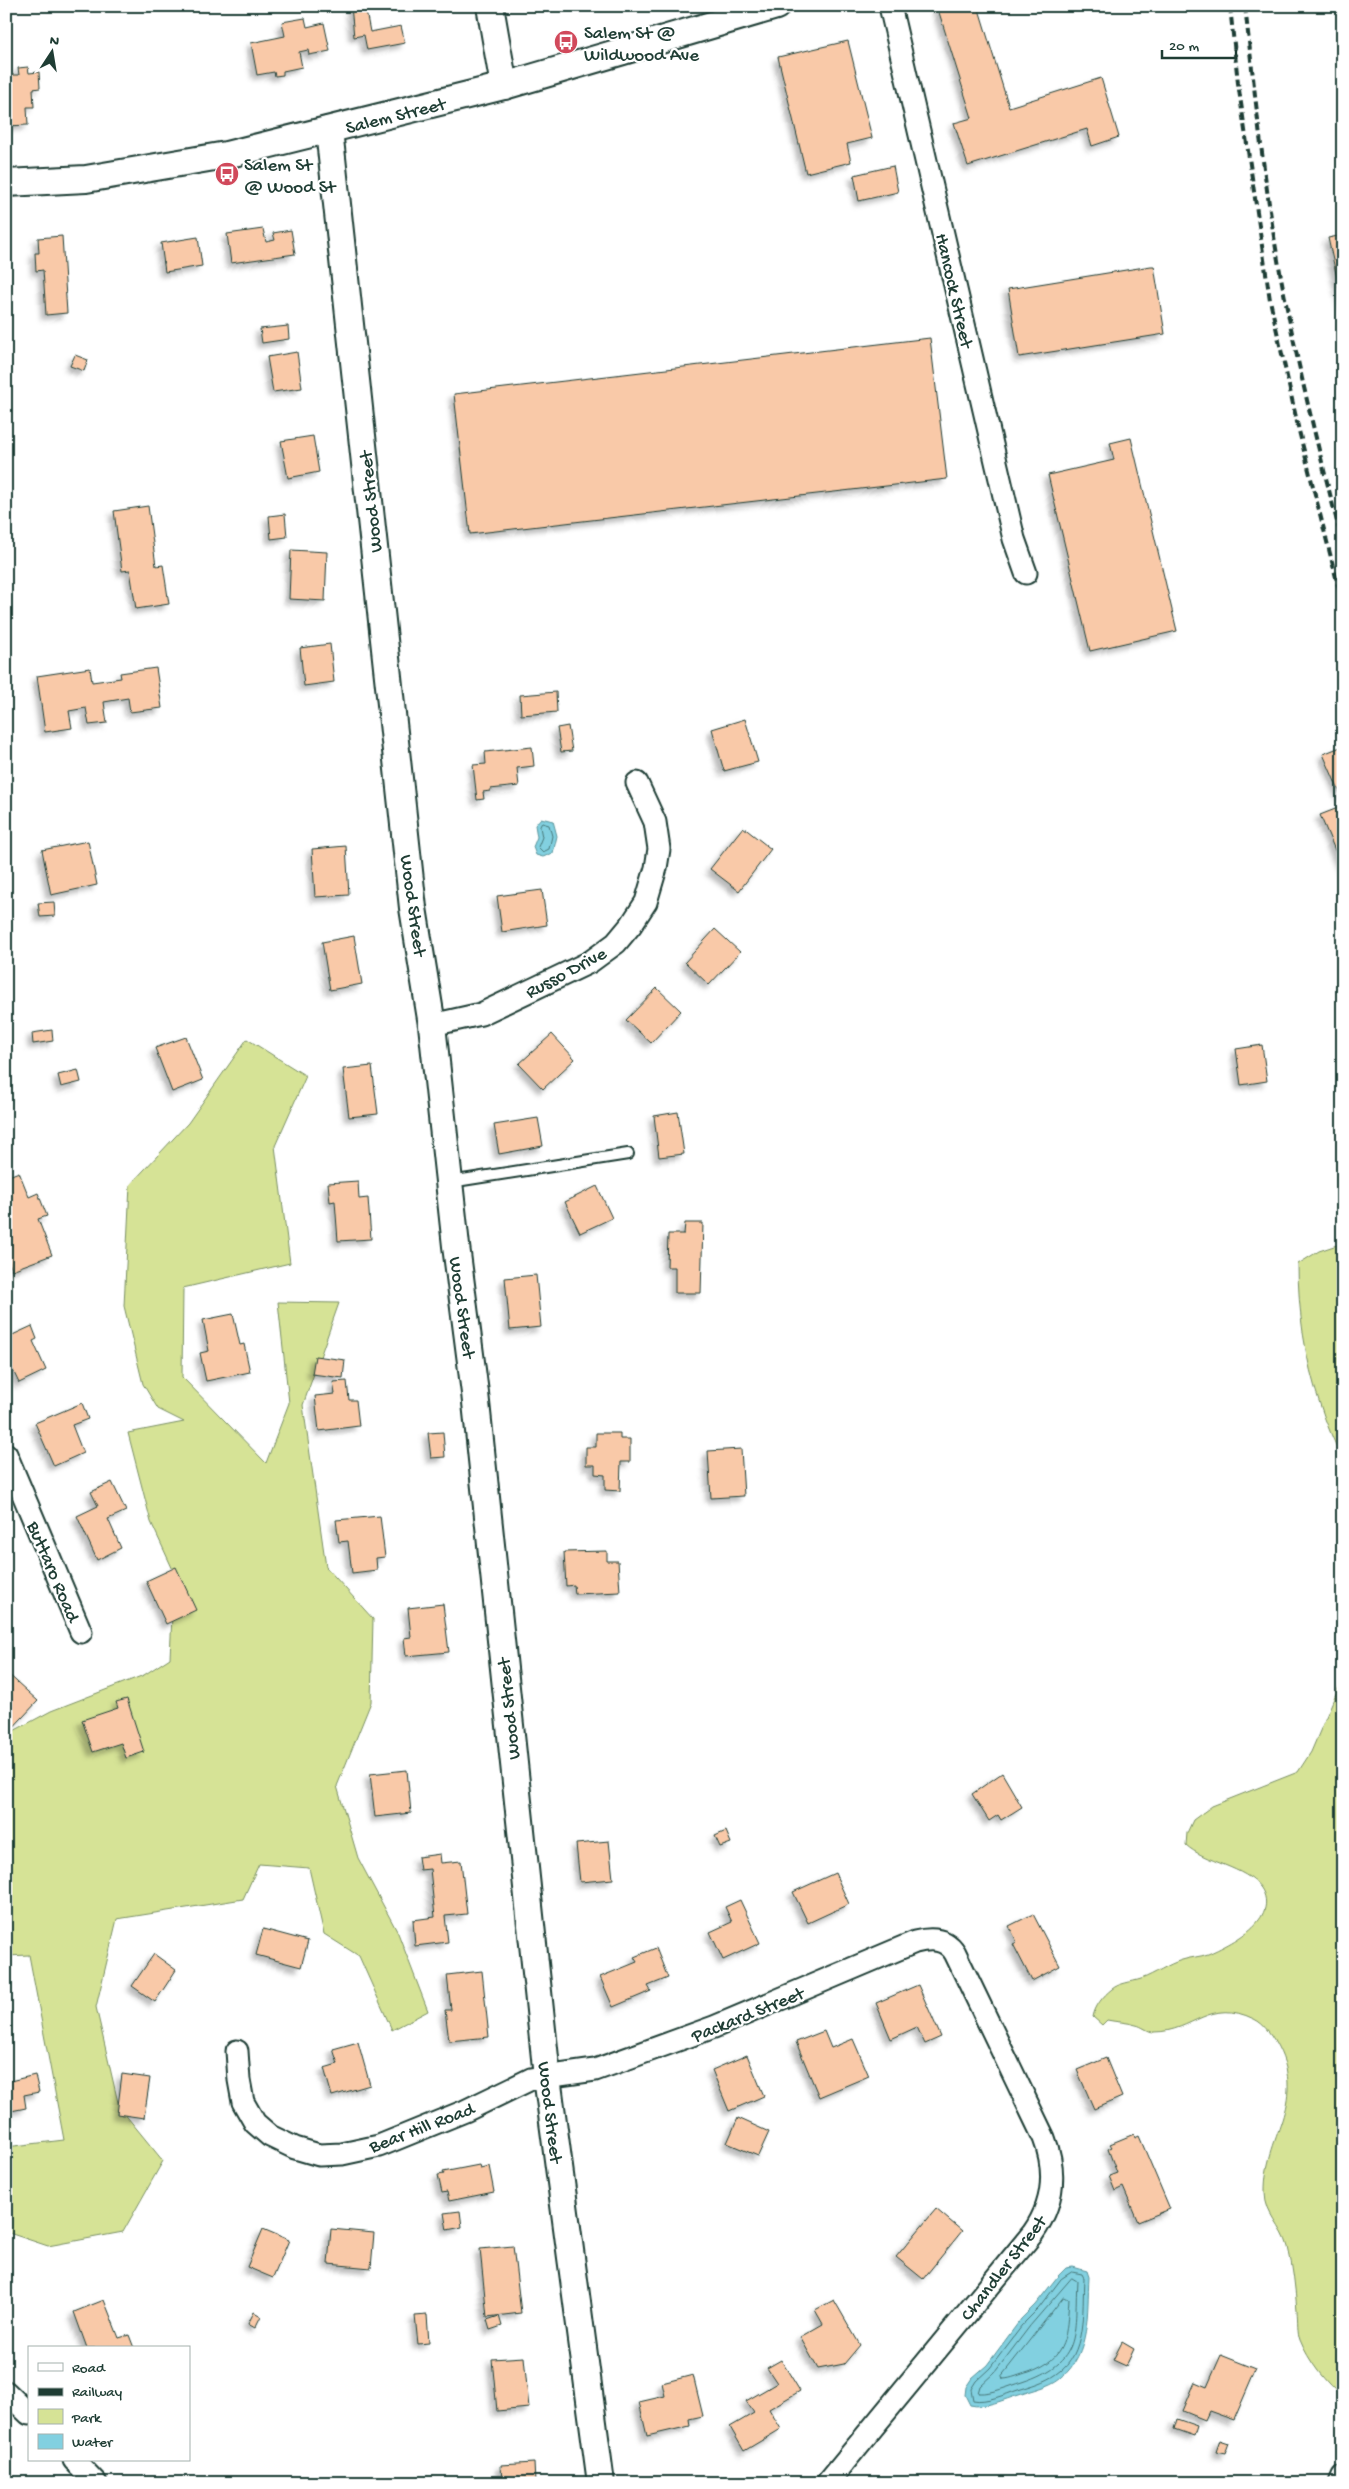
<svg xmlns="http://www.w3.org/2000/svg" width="1349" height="2489" font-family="'Gochi Hand',sans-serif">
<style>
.green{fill:#d6e396;stroke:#7a9065}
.water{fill:#82d0e0;stroke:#5a959b}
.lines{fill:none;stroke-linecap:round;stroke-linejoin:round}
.shore{stroke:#477879;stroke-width:1}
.building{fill:#f9c9a8;stroke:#1f3d34;filter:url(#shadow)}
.service-casing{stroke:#1f3d34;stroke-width:14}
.minor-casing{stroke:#1f3d34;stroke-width:25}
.tertiary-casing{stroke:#1f3d34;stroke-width:30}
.service{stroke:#fff;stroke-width:10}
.minor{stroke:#fff;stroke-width:21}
.tertiary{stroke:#fff;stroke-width:26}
.rail{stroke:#1f3d34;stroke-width:4;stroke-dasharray:8 4;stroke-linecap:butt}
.labels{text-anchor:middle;stroke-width:4.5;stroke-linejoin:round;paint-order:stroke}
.poi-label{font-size:19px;fill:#1f3d34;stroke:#fff;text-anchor:start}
.street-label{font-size:19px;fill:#1f3d34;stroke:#fff}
</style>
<defs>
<filter id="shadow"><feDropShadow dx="-4.5" dy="4.5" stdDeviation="2.5" flood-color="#0004"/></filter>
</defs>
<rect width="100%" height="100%" fill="#fff"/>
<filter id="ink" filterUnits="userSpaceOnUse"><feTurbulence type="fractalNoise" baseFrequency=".02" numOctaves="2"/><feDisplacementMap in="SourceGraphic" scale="10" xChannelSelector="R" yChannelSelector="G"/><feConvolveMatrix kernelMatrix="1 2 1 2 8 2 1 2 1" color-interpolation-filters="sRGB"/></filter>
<g filter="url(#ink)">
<!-- green -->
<g class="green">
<path d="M 247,1039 L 306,1076 L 275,1146 L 290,1263 L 183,1288 L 182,1377 L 266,1463 L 289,1403 L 278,1302 L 339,1303 L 303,1405 L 326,1567 L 373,1619 L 371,1702 L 337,1786 L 358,1858 L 398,1933 L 428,2011 L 392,2030 L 359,1956 L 324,1934 L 309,1868 L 259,1864 L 243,1899 L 117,1919 L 96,2007 L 119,2107 L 163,2161 L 123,2232 L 48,2246 L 6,2232 L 6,2147 L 64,2140 L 29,1955 L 6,1956 L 6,1735 L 51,1711 L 144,1675 L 170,1658 L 174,1572 L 151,1522 L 128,1433 L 184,1422 L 158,1409 L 143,1384 L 124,1306 L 130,1185 L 188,1123 Z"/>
<path d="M 1343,1243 L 1343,1461 C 1335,1443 1326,1424 1320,1404 C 1305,1360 1298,1311 1298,1264 L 1319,1251 Z"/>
<path d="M 1343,1677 L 1343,2397 C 1326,2384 1308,2360 1300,2340 C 1297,2332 1298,2319 1297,2310 C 1295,2289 1293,2267 1288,2247 C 1283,2227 1265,2214 1265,2192 C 1264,2137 1307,2103 1278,2047 C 1273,2037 1265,2024 1254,2019 C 1209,1997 1194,2032 1154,2032 C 1148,2032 1142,2026 1136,2025 C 1127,2022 1116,2022 1107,2020 L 1102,2025 L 1093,2017 C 1095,2006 1103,1996 1112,1989 C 1119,1983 1132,1982 1141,1979 C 1155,1974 1168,1964 1182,1960 C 1191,1957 1200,1957 1208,1954 C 1231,1944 1281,1919 1261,1888 C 1246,1867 1204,1862 1186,1845 L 1187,1833 L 1193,1820 L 1212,1806 L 1298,1772 L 1311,1752 Z"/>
</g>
<!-- water -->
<g class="water">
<path d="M 541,818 L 553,821 L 557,836 L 553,853 L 543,857 L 536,855 L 533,847 L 537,837 L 535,825 Z"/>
<path d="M 1073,2267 L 1087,2271 L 1089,2277 C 1087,2312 1091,2353 1061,2378 C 1050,2387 1032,2390 1019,2395 C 1005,2399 984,2409 970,2405 L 965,2395 L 966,2387 L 972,2378 L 987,2365 L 1021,2319 L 1035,2305 L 1058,2276 L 1066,2268 Z"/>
</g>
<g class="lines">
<!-- shore -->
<g class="shore">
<path d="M 542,823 L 549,825 L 552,836 L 549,849 L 543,852 L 538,847 L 542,837 L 540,827 Z"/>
<path d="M 1072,2272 L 1082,2274 L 1084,2278 C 1082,2310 1087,2354 1057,2374 C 1046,2382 1031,2386 1018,2390 C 1006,2394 986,2403 973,2400 L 971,2389 L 976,2381 L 990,2368 L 1025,2322 L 1039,2308 L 1061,2279 Z"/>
<path d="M 1072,2278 L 1077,2281 C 1074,2335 1083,2362 1023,2382 C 1009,2386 992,2394 978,2393 L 980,2386 L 995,2372 L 1030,2326 Z"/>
<path d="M 1064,2297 L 1069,2299 C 1066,2334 1069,2358 1029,2372 C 1021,2374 1011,2379 1003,2379 L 1002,2376 Z"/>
</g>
</g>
<!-- building -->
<g class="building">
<path d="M 351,6 L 365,6 L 370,32 L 401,26 L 405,43 L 367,50 L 364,35 L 354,37 Z"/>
<path d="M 937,6 L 978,6 L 1009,107 L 1101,78 L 1119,137 L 1092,146 L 1087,129 L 968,166 L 954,123 L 972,118 Z"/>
<path d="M 305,18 L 307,27 L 324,23 L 330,51 L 309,55 L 308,50 L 299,52 L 302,67 L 283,71 L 283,75 L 275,76 L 274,72 L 257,75 L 251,43 L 285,36 L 282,22 Z"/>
<path d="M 848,41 L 872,138 L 847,144 L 851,162 L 806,173 L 778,57 Z"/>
<path d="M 28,67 L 29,73 L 39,72 L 40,88 L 33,89 L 34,107 L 27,107 L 28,125 L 6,126 L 6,75 L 19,75 L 18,68 Z"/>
<path d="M 893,166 L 898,192 L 859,201 L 854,175 Z"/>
<path d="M 263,229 L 266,242 L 275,240 L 273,233 L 291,230 L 295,254 L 231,263 L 227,234 Z"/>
<path d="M 1343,235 L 1343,305 L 1328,238 Z"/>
<path d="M 62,236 L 67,313 L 46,315 L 43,270 L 36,271 L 35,253 L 39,253 L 38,238 Z"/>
<path d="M 198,237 L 202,266 L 165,272 L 161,243 Z"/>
<path d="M 1151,266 L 1154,266 L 1165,334 L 1019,357 L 1008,289 Z"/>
<path d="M 288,326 L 289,339 L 262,343 L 260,329 Z"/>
<path d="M 930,338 L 947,479 L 470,534 L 454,394 Z"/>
<path d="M 297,352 L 302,388 L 273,392 L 267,357 Z"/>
<path d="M 75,355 L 88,360 L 84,371 L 70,366 Z"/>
<path d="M 313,436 L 319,472 L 288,478 L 281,441 Z"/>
<path d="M 1131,438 L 1177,631 L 1090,651 L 1048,475 L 1114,460 L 1110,443 Z"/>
<path d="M 148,506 L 156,566 L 163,565 L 169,604 L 136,609 L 130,570 L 122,571 L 114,511 Z"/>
<path d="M 285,514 L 287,537 L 271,539 L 269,516 Z"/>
<path d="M 291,550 L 327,552 L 325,601 L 289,599 Z"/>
<path d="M 330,644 L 334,682 L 304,686 L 300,648 Z"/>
<path d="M 90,668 L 92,682 L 121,678 L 120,673 L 156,668 L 162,708 L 130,712 L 128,698 L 104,702 L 107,723 L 89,725 L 86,708 L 69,711 L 72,728 L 45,732 L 37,676 Z"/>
<path d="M 556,692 L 557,712 L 521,715 L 520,695 Z"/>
<path d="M 745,719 L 758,762 L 724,771 L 712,729 Z"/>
<path d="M 568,726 L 572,751 L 561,752 L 557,728 Z"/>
<path d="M 1343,746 L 1343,800 L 1323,754 Z"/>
<path d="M 532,747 L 534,766 L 517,768 L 519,786 L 490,789 L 490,791 L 483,792 L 484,799 L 477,800 L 473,765 L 486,764 L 485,752 Z"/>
<path d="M 1343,806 L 1343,869 L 1320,815 Z"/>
<path d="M 743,827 L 771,849 L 739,891 L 710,869 Z"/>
<path d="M 88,841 L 97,885 L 51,895 L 42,850 Z"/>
<path d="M 346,846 L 349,895 L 315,897 L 312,849 Z"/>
<path d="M 542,890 L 547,925 L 502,932 L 497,896 Z"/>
<path d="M 54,902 L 55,916 L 40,917 L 38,903 Z"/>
<path d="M 715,929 L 740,952 L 709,985 L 685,962 Z"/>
<path d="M 354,936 L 362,984 L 330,990 L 322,942 Z"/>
<path d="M 657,988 L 681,1011 L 651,1043 L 626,1020 Z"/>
<path d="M 52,1030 L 53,1041 L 33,1044 L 32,1033 Z"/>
<path d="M 552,1034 L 575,1059 L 543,1089 L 519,1064 Z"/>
<path d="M 186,1037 L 203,1080 L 172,1092 L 155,1048 Z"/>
<path d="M 1262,1045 L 1267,1081 L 1241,1085 L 1236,1049 Z"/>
<path d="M 372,1066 L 378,1114 L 349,1117 L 343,1069 Z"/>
<path d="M 78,1070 L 81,1082 L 61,1087 L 58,1075 Z"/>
<path d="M 678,1112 L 684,1154 L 659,1157 L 654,1116 Z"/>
<path d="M 538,1118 L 543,1146 L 499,1154 L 494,1125 Z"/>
<path d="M 19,1172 L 29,1197 L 38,1193 L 47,1216 L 38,1219 L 52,1255 L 12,1270 L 6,1254 L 6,1177 Z"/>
<path d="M 358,1181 L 359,1199 L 368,1198 L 371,1239 L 338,1241 L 335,1201 L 330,1202 L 328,1183 Z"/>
<path d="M 597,1186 L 612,1218 L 580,1233 L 565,1202 Z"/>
<path d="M 685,1223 L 703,1223 L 701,1293 L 675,1293 L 675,1267 L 667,1267 L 668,1234 L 684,1234 Z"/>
<path d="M 536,1275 L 541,1327 L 510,1330 L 505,1278 Z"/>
<path d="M 233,1314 L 240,1345 L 244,1344 L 250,1372 L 206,1381 L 200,1353 L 209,1351 L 203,1320 Z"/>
<path d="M 32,1326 L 37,1339 L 33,1341 L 46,1370 L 19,1383 L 6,1356 L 6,1338 Z"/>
<path d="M 315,1356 L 345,1360 L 343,1378 L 312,1374 Z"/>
<path d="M 347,1381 L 349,1400 L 356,1400 L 359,1426 L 319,1431 L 315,1396 L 335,1394 L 333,1382 Z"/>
<path d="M 82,1403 L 88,1419 L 72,1425 L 83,1453 L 54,1466 L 35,1423 Z"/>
<path d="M 443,1432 L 445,1457 L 431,1458 L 428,1433 Z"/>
<path d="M 596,1433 L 620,1433 L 620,1439 L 630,1439 L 630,1462 L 621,1462 L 620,1491 L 605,1490 L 605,1475 L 595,1474 L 595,1465 L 586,1465 L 586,1447 L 596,1447 Z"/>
<path d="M 741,1449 L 744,1496 L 711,1498 L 708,1451 Z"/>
<path d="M 112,1482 L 126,1511 L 108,1519 L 121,1548 L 97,1560 L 77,1516 L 98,1506 L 91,1492 Z"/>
<path d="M 380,1516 L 385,1557 L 376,1558 L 377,1570 L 352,1573 L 348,1541 L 339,1542 L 336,1520 Z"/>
<path d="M 607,1551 L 607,1561 L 618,1561 L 620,1592 L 575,1594 L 574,1585 L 566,1586 L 564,1552 Z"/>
<path d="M 176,1567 L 196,1610 L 166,1624 L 146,1581 Z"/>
<path d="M 443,1604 L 449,1652 L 406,1656 L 404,1638 L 411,1637 L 408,1608 Z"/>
<path d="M 6,1672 L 38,1701 L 6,1735 L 7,1714 Z"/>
<path d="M 127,1699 L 144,1752 L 126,1758 L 121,1743 L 93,1752 L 82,1720 L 118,1708 L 116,1702 Z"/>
<path d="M 407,1770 L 411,1813 L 375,1817 L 370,1774 Z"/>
<path d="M 1002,1773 L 1022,1807 L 1001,1820 L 998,1815 L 989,1821 L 972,1794 Z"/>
<path d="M 726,1831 L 731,1843 L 720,1847 L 715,1836 Z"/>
<path d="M 609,1841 L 613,1879 L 580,1882 L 576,1844 Z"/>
<path d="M 440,1854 L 441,1863 L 461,1861 L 467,1914 L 445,1916 L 448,1942 L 415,1946 L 413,1920 L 435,1917 L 430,1869 L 420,1870 L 418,1857 Z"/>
<path d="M 835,1873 L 849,1904 L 808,1923 L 793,1892 Z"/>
<path d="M 740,1900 L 760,1943 L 723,1960 L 710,1932 L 732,1922 L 725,1907 Z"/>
<path d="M 1033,1914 L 1060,1966 L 1032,1981 L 1013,1944 L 1017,1942 L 1009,1926 Z"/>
<path d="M 263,1929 L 308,1941 L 301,1967 L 256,1955 Z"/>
<path d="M 656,1948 L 668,1978 L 648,1986 L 651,1991 L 613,2007 L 600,1977 L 637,1962 L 634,1957 Z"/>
<path d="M 154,1954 L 176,1970 L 155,2002 L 132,1986 Z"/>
<path d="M 482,1971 L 489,2037 L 449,2041 L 445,2010 L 451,2010 L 447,1975 Z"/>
<path d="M 918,1985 L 941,2037 L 925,2044 L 917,2027 L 891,2039 L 876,2003 Z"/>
<path d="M 824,2031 L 831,2048 L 853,2039 L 869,2076 L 819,2097 L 796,2042 Z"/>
<path d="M 358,2042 L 370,2085 L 332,2096 L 324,2068 L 338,2064 L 333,2049 Z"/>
<path d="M 747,2055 L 764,2096 L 729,2111 L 712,2070 Z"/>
<path d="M 1106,2058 L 1122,2097 L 1094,2109 L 1077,2070 Z"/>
<path d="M 122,2074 L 150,2078 L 144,2118 L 117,2114 Z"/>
<path d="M 35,2075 L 39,2092 L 24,2095 L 26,2108 L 6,2112 L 6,2082 Z"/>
<path d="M 738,2118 L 769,2132 L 758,2156 L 727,2143 Z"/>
<path d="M 1134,2134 L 1135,2138 L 1139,2136 L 1170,2209 L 1138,2222 L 1123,2187 L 1115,2191 L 1109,2176 L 1117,2173 L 1108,2149 L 1112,2147 L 1110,2144 Z"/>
<path d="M 479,2165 L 480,2168 L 489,2166 L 494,2192 L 449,2201 L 447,2192 L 442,2193 L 438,2175 L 444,2174 L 443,2172 Z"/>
<path d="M 936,2209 L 962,2231 L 923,2279 L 896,2257 Z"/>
<path d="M 460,2211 L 462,2227 L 447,2230 L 444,2213 Z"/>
<path d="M 263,2229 L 289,2240 L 273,2278 L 247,2267 Z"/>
<path d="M 331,2229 L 374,2233 L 371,2268 L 328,2264 Z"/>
<path d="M 513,2246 L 521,2313 L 487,2317 L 480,2249 Z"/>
<path d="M 104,2300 L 119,2338 L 129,2335 L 134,2348 L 87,2348 L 74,2312 Z"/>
<path d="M 834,2300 L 860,2345 L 844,2364 L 818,2369 L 800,2337 L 823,2324 L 815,2310 Z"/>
<path d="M 254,2312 L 261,2316 L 255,2328 L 248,2324 Z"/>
<path d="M 427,2315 L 429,2343 L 418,2344 L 415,2316 Z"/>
<path d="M 499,2316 L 502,2326 L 490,2330 L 487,2320 Z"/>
<path d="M 1122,2342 L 1134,2349 L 1126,2366 L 1113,2360 Z"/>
<path d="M 1221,2355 L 1256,2369 L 1234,2420 L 1209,2411 L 1205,2420 L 1183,2411 L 1195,2382 L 1207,2387 Z"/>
<path d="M 524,2357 L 529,2408 L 497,2411 L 492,2359 Z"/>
<path d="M 781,2360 L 800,2391 L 769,2409 L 781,2429 L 744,2451 L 730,2427 L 754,2413 L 746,2401 L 777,2383 L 767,2368 Z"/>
<path d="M 693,2375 L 703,2416 L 689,2419 L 690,2426 L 647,2436 L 639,2402 L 665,2396 L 662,2383 Z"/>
<path d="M 1177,2419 L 1197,2426 L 1194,2436 L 1174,2429 Z"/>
<path d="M 1220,2440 L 1229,2443 L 1225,2454 L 1216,2452 Z"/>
<path d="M 534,2463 L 535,2483 L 502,2483 L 501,2465 Z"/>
</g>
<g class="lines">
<!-- service casing -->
<g class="service-casing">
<path id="service" d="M 450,1182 L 628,1154"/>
</g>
<!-- minor casing -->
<g class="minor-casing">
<g id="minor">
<path d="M 890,6 L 1014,539 L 1026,573"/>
<path d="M 432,1025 L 481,1014 L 590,962 L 616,943 L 631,925 L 646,902 L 656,868 L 659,849 L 655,822 L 637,783"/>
<path d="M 6,1454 L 81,1632"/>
<path d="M 237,2051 L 239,2080 L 243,2102 L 255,2123 L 270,2136 L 295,2148 L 319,2155 L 342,2154 L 379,2146 L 465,2111 L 531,2079 L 595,2070 L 714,2027 L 915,1942 C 931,1938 946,1938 955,1953 L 1044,2138 C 1057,2172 1054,2203 1033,2233 L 827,2483"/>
<path d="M 6,2392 L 29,2414"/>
<path d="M 74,2460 L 96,2483"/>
<path d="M 1340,2483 L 1343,2476"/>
</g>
</g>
<!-- tertiary casing -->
<g class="tertiary-casing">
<g id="tertiary">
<path d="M 490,6 L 504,86"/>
<path d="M 329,130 L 413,908 L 432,1025 L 456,1246 L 475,1393 L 547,2077 L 601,2483"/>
<path d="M 6,183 L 86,179 L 226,155 L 504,86 L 776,6"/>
</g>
</g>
<!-- service -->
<use href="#service" class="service"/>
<!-- minor -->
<use href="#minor" class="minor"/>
<!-- tertiary -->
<use href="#tertiary" class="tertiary"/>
<!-- rail -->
<g class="rail">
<path d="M 1230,6 L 1238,83 L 1270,300 L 1299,431 L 1343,605"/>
<path d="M 1245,6 C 1256,104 1266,202 1285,298 C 1301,381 1322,463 1343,545"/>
</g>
</g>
</g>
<!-- icons -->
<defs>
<g id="bus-disc" transform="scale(1.25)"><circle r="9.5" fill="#d1495b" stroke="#fff"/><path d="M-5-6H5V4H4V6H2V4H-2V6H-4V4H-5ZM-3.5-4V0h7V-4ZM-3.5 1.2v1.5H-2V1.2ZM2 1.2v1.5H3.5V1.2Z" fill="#fff"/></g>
</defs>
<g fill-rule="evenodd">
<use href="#bus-disc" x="566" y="42"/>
<use href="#bus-disc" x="227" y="174"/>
</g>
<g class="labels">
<!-- poi labels -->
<g class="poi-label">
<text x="584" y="38">Salem St @<tspan x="584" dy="22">Wildwood Ave</tspan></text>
<text x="244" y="170">Salem St<tspan x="244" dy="22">@ Wood St</tspan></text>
</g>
<!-- street labels -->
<g class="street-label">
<text transform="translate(395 114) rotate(-14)" y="7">Salem Street</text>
<text transform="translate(956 290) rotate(77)" y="7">Hancock Street</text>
<text transform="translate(369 502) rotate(-96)" y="7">Wood Street</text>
<text transform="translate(415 905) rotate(82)" y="7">Wood Street</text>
<text transform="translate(565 971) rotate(-28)" y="7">Russo Drive</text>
<text transform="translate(464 1307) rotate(82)" y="7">Wood Street</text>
<text transform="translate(55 1571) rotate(67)" y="7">Buttaro Road</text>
<text transform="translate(507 1709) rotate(-96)" y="7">Wood Street</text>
<text transform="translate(747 2013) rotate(-22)" y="7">Packard Street</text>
<text transform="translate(552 2112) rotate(83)" y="7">Wood Street</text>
<text transform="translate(421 2126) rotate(-21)" y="7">Bear Hill Road</text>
<text transform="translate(1002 2267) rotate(-52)" y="7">Chandler Street</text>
</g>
</g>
<!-- margin -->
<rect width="1349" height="2489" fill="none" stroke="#fff" stroke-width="25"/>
<rect x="12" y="12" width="1324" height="2464" fill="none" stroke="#1f3d34" stroke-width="2" filter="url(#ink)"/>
<!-- legend -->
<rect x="28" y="2346" width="162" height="115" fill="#ffffff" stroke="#a5b1ae"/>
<rect x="38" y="2363" width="25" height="8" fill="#ffffff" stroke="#a5b1ae"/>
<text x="72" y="2372" font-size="15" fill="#1f3d34">Road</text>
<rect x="38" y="2388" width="25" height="8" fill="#1f3d34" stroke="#a5b1ae"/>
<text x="72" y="2396" font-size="15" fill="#1f3d34">Railway</text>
<rect x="38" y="2409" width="25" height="15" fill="#d6e396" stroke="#a5b1ae"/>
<text x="72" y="2422" font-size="15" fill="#1f3d34">Park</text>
<rect x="38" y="2434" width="25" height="15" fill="#82d0e0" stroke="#a5b1ae"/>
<text x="72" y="2446" font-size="15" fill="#1f3d34">Water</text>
<!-- north arrow -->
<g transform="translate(52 52) rotate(12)" stroke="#ffffff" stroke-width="4" paint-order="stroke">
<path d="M0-4L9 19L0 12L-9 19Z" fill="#1f3d34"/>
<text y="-8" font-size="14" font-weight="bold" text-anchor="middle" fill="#1f3d34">N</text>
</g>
<!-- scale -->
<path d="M1162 50v8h74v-8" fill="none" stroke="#1f3d34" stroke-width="2.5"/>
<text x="1169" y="50" font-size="15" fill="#1f3d34" stroke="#ffffff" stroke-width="4" paint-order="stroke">20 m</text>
</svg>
